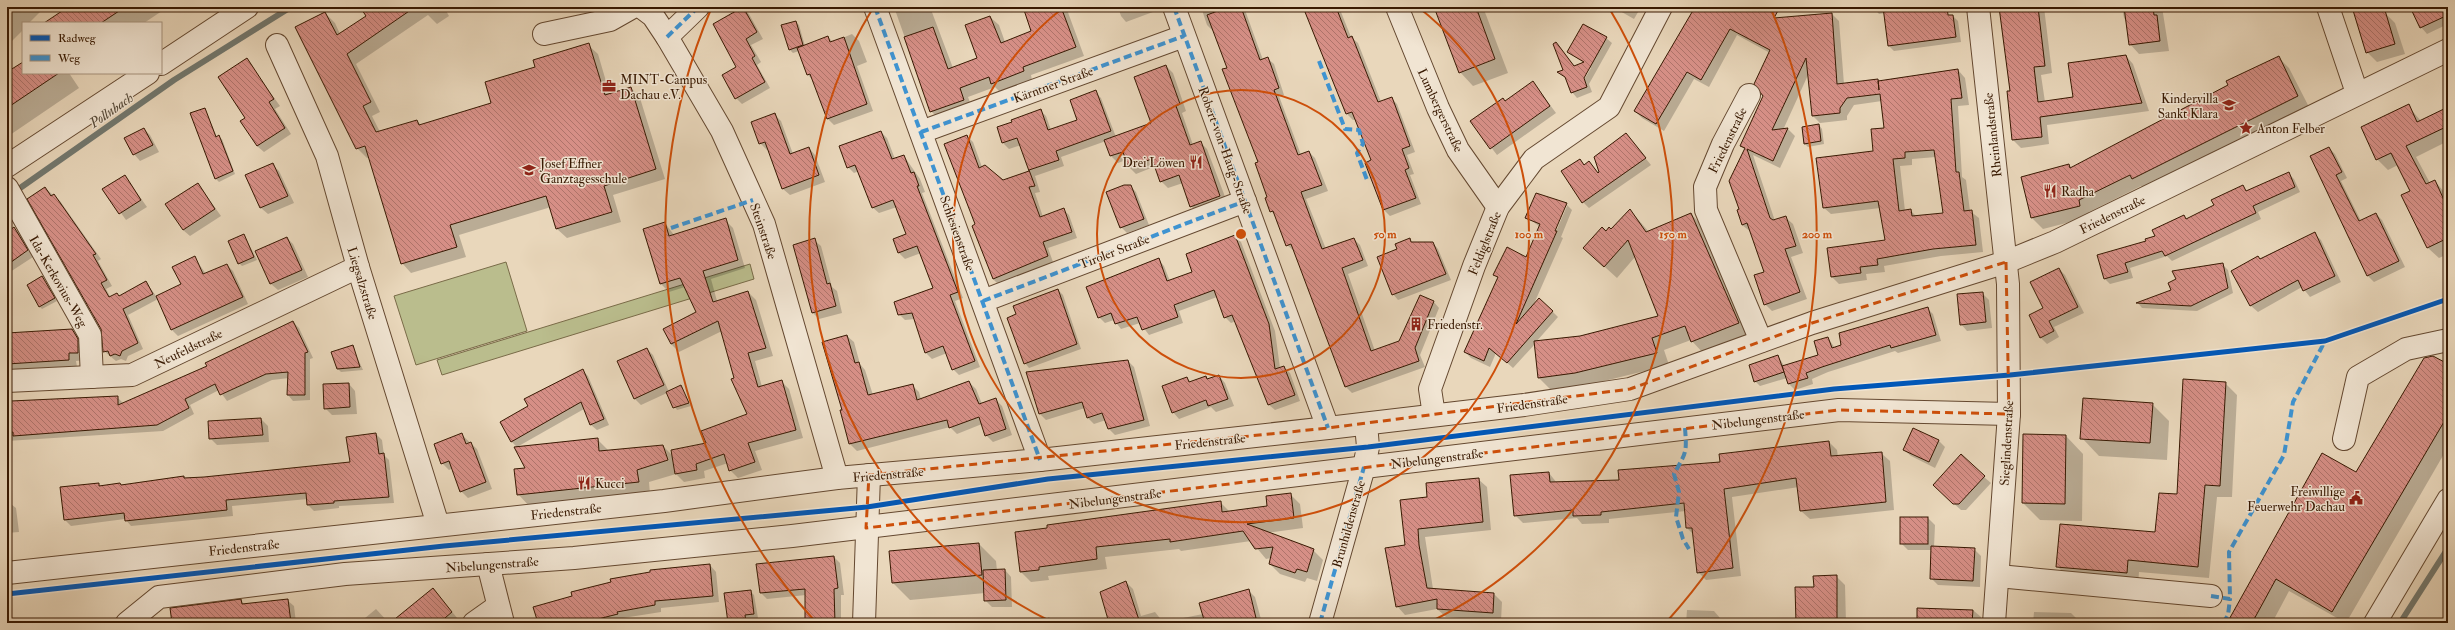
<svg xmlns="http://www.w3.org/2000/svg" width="2455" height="630" font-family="'IM FELL Double Pica',serif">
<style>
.grass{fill:#babd8d;stroke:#796b48}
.shadow{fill:#0003;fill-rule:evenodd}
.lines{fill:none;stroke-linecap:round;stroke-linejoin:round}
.stream{stroke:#72786f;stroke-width:6}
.building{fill:url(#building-back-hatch);stroke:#381902;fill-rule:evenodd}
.minor-casing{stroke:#644830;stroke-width:24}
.minor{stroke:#f1e5d3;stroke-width:22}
.rail{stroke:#381902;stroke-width:3;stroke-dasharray:7 7;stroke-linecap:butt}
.quiet{stroke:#3e93d1;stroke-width:4;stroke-dasharray:8 4;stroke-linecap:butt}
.cycleway-casing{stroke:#f1e5d3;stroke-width:8}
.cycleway{stroke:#0057b8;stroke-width:5}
.marked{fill:none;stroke:#ce4f0a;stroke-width:3;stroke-dasharray:8 5;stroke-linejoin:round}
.ring{fill:none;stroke:#ce4f0a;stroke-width:2}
.labels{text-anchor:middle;stroke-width:3;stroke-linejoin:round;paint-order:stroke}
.poi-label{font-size:13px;fill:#381902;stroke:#f1e5d3;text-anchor:start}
.street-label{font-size:13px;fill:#381902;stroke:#f1e5d3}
.water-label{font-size:14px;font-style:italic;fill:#554938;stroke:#f1e5d3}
.centre{fill:#ce4f0a;stroke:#f1e5d3;stroke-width:2}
.ring-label{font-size:12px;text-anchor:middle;font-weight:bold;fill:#ce4f0a;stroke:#f1e5d3;stroke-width:3;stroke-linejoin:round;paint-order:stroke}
</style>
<defs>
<pattern id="building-back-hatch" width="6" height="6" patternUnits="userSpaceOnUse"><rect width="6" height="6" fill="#d68f86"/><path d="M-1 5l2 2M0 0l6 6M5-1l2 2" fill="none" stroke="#af746b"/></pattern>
</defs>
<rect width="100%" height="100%" fill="#e9d7bb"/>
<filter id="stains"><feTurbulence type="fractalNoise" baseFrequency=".005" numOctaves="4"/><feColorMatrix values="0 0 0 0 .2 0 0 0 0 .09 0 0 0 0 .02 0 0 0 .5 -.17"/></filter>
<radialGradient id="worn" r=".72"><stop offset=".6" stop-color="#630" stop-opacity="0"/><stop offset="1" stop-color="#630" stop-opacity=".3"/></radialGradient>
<!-- grass -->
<g class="grass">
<path d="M 506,262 L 527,331 L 416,365 L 394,296 Z"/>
<path d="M 750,264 L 754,279 L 442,375 L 437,360 Z"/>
</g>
<!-- shadow -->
<g class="shadow">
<path d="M 7,7 L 45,7 L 29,23 L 23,23 L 23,30 L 7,46 Z"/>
<path d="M 70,7 L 168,7 L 144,23 L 58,23 Z"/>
<path d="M 362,7 L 444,7 L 449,16 L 437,24 L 428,15 L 356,64 L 380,112 L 372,116 L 380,132 L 417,121 L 421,125 L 492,103 L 536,67 L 588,45 L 598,54 L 610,95 L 631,88 L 640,98 L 665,179 L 613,195 L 621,222 L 567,238 L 557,229 L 551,207 L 459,235 L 466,257 L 411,273 L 402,263 L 369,158 L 367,158 L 357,148 L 325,13 L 335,23 L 340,34 L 368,16 Z"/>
<path d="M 894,7 L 930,7 L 953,68 L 979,59 L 990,17 L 999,25 L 1005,42 L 1032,32 L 1024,9 L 1017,11 L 1013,7 L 1066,7 L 1084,56 L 1031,75 L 1032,80 L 1000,92 L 995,87 L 968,97 L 972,108 L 940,120 L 931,111 Z"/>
<path d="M 1118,7 L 1151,7 L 1153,12 L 1126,22 L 1121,16 Z"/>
<path d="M 1201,7 L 1242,7 L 1245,10 L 1263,60 L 1267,58 L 1274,64 L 1284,95 L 1279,96 L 1301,155 L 1309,152 L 1315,158 L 1328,191 L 1306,199 L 1326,249 L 1354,239 L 1360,245 L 1368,266 L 1348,274 L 1375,351 L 1400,342 L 1433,301 L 1439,308 L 1420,355 L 1425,367 L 1352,393 L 1346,387 L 1294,251 L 1287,245 L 1276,216 L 1271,211 L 1259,162 L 1228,68 L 1213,31 L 1207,25 Z"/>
<path d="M 1305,7 L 1339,7 L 1351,37 L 1358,43 L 1381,102 L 1391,98 L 1397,104 L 1415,152 L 1407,155 L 1414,174 L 1410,175 L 1421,204 L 1390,216 L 1384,210 L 1366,164 L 1373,161 L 1356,119 L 1353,120 L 1347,114 Z"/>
<path d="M 1435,7 L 1483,7 L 1508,73 L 1473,86 L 1460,72 Z"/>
<path d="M 1549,7 L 1565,7 L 1553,11 Z"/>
<path d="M 1613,7 L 1641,7 L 1634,19 Z"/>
<path d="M 1696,7 L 1742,7 L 1767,20 L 1832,14 L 1839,21 L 1844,84 L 1878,80 L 1879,82 L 1958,70 L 1965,78 L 1969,105 L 1958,106 L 1962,177 L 1966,180 L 1970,211 L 1979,218 L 1983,252 L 1941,256 L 1884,266 L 1885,272 L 1866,274 L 1867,280 L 1839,284 L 1832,277 L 1828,249 L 1886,241 L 1880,208 L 1831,214 L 1823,207 L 1874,151 L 1885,128 L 1882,101 L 1854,105 L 1847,116 L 1847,120 L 1820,123 L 1813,116 L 1808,75 L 1783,130 L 1788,129 L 1795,136 L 1780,168 L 1753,155 L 1775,221 L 1785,217 L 1793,224 L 1803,253 L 1791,257 L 1807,299 L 1772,311 L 1765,304 L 1765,272 L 1751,232 L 1742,225 L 1740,210 L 1745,150 L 1741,146 L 1764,96 L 1770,53 L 1737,35 L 1709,87 L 1694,79 L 1664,131 L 1642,118 L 1635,111 ZM 1936,157 L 1944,214 L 1917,217 L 1910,210 L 1905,211 L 1900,166 L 1912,165 L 1912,159 Z"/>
<path d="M 1873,7 L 1937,7 L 1938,17 L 1953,16 L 1958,21 L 1961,42 L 1894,51 L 1889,46 L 1885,13 L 1879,14 Z"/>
<path d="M 2000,7 L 2044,7 L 2052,73 L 2041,75 L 2045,102 L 2074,98 L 2126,56 L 2133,64 L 2149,111 L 2047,125 L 2049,144 L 2021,148 L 2013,140 L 2011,92 Z"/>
<path d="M 2122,7 L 2162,7 L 2169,51 L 2139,54 L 2130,44 L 2127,22 L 2124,18 Z"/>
<path d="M 2263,7 L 2276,7 L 2266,10 Z"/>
<path d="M 2411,7 L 2448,7 L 2448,24 L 2427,34 L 2421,27 Z"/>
<path d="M 743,8 L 749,14 L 763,39 L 751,45 L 761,62 L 757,65 L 770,88 L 742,104 L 736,98 Z"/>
<path d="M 2385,13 L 2395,23 L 2405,54 L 2377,62 L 2367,52 Z"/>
<path d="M 796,22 L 799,25 L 805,46 L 828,37 L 833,42 L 852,34 L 859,41 L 867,62 L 857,66 L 873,111 L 834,125 L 828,119 L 813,80 L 808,75 L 799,51 L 793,53 L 790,50 L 782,26 Z"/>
<path d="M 1606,38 L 1612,43 L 1589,84 L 1592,92 L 1577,98 L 1572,92 L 1567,79 L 1559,72 L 1564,70 L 1556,44 L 1575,66 L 1584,63 L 1568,52 ZM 1588,68 L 1591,68 L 1582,83 L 1580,82 Z"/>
<path d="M 2278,57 L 2289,68 L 2309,107 L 2144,189 L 2141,186 L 2089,212 L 2090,217 L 2043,229 L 2032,218 L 2022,177 L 2069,165 L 2072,168 L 2229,86 Z"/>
<path d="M 246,59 L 280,106 L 275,109 L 291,134 L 264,152 L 257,146 L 247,118 Z"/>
<path d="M 23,63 L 23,73 L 69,73 L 79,88 L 7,137 L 7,74 Z"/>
<path d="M 1166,66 L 1173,73 L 1186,111 L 1182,113 L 1193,145 L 1200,142 L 1207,149 L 1227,202 L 1198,213 L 1191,206 L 1183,183 L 1168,188 L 1161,181 L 1156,166 L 1136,174 L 1129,167 L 1126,160 L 1118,163 L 1111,156 L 1106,141 L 1061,157 L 1064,166 L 1035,176 L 1040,192 L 1035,193 L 1043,217 L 1063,209 L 1069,215 L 1077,238 L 1048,248 L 1053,262 L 999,285 L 993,279 L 977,225 L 967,136 L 973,142 L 982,167 L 1003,181 L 1030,171 L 1021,145 L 1009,149 L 1003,143 L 998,128 L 1040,110 L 1046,116 L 1051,130 L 1079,120 L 1095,92 L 1101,98 L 1116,137 L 1152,124 Z"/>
<path d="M 1533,82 L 1556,113 L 1497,155 L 1471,121 L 1505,102 Z"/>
<path d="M 2408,106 L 2421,121 L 2448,109 L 2448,141 L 2416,157 L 2430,183 L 2435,181 L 2448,197 L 2448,254 L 2439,258 L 2428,248 L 2403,196 L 2412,192 L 2398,165 L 2388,170 L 2377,159 Z"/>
<path d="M 205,109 L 217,137 L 222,139 L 235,174 L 219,182 L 215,178 Z"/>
<path d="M 774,114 L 781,121 L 793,154 L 809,148 L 815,155 L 825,182 L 790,195 L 783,189 L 769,149 L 767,150 L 760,143 Z"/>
<path d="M 1819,125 L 1822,129 L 1824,144 L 1808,147 L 1805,144 Z"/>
<path d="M 144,129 L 150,135 L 159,152 L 140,161 L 134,154 Z"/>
<path d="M 881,132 L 887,138 L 895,159 L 904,156 L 920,179 L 925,192 L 922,193 L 963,298 L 955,301 L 980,367 L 959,375 L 953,369 L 947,353 L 932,359 L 926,353 L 915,319 L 905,320 L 899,314 L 934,288 L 921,253 L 905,259 L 899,253 L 894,240 L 908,234 L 897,207 L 879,213 L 872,207 L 859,171 L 854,173 L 848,167 Z"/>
<path d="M 1626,134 L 1651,165 L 1589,208 L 1583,202 L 1580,160 L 1585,165 L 1589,162 L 1599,174 Z"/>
<path d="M 2329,148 L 2335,154 L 2347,178 L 2341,181 L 2361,221 L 2376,214 L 2382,220 L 2405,267 L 2374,282 L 2368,276 L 2311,157 Z"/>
<path d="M 272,164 L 279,171 L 294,203 L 268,214 L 261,208 L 247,176 Z"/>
<path d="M 2288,173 L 2294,179 L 2300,192 L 2258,212 L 2261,219 L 2172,261 L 2167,256 L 2130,268 L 2133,278 L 2110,284 L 2105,279 L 2147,242 L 2184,216 L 2187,219 L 2215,206 L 2243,186 L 2248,192 Z"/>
<path d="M 125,176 L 147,207 L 126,220 L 104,189 Z"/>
<path d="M 198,184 L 221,216 L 190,236 L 183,230 Z"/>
<path d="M 1130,186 L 1136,192 L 1149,225 L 1127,233 L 1121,227 Z"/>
<path d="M 45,188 L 60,201 L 101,259 L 98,261 L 112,286 L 106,289 L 111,298 L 119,296 L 146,282 L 156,296 L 182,285 L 194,257 L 206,274 L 227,265 L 233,271 L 248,304 L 178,336 L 172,330 L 158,299 L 128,315 L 143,349 L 128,356 L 126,361 L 121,359 L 116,361 L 104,351 L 102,329 Z"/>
<path d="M 1566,204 L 1572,210 L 1561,237 L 1563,238 L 1533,306 L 1552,311 L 1558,317 L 1536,342 L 1581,337 L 1659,317 L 1635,257 L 1617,278 L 1584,248 L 1611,231 L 1630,210 L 1649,232 L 1691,214 L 1703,226 L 1750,335 L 1704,354 L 1691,340 L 1664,350 L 1669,365 L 1588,385 L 1551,390 L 1539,378 L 1535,344 L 1513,368 L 1496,353 L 1490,367 L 1471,358 L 1465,352 L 1499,279 L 1494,275 L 1526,258 L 1540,227 L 1527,217 ZM 1565,206 L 1567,206 L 1554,236 L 1552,235 Z"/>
<path d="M 725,220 L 733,228 L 745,268 L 711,279 L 717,301 L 748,292 L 756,300 L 773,356 L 755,361 L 762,387 L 781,381 L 789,389 L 803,438 L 755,451 L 762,470 L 738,478 L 730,470 L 728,463 L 704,471 L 705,478 L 684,482 L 676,474 L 649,482 L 650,494 L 530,507 L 518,494 L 527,468 L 597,439 L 609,451 L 663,446 L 673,456 L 707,444 L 749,415 L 735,379 L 722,331 L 679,352 L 671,344 L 664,329 L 697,313 L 685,287 L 669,292 L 661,284 L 644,229 L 665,223 L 674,235 Z"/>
<path d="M 14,228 L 20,234 L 33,257 L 7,274 L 7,233 Z"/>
<path d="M 2314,233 L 2321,240 L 2341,282 L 2310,297 L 2302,287 L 2258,312 L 2251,306 L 2232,272 Z"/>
<path d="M 244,235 L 257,260 L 242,266 L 239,263 Z"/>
<path d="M 1235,237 L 1241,242 L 1275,331 L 1280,368 L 1284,367 L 1290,373 L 1300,401 L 1275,410 L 1269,405 L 1236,321 L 1231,323 L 1225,317 L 1217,297 L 1179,311 L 1183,323 L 1149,335 L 1140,323 L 1121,329 L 1114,320 L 1105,323 L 1099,317 L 1159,260 L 1164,266 L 1170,281 L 1193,272 Z"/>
<path d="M 287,238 L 293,244 L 308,277 L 278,290 L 271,284 L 257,251 Z"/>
<path d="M 1409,239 L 1413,243 L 1433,243 L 1438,249 L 1451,280 L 1398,300 L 1393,294 L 1398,250 Z"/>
<path d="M 814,240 L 821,246 L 832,287 L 837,291 L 842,313 L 819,319 L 813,313 Z"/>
<path d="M 2222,264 L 2228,270 L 2233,293 L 2197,311 L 2142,308 L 2138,303 L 2172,291 Z"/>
<path d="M 2059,269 L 2065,275 L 2084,313 L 2054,327 L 2059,337 L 2047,344 L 2041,338 L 2030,316 L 2044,309 Z"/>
<path d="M 42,278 L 57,301 L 42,309 L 39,306 Z"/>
<path d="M 1058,290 L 1063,295 L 1081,349 L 1029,368 L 1025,363 Z"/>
<path d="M 1982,293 L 1989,300 L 1992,328 L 1967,331 L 1961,324 Z"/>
<path d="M 1927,308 L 1933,314 L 1941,341 L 1898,353 L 1895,351 L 1828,372 L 1812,379 L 1813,384 L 1795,390 L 1789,384 L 1787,378 L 1760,386 L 1755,381 L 1778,356 L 1785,367 L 1819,356 L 1828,338 L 1835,348 Z"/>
<path d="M 293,322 L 299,328 L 313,358 L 310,359 L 310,400 L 293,401 L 288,395 L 289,378 L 272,380 L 227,401 L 219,390 L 190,405 L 194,414 L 163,431 L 7,441 L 7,402 L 117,397 L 123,403 L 208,367 Z"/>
<path d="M 72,330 L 80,338 L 86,360 L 76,361 L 77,367 L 7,372 L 7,334 Z"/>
<path d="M 847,336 L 854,342 L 860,364 L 865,370 L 873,395 L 912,385 L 919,392 L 921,400 L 969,382 L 976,389 L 982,404 L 996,400 L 1002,406 L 1012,435 L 993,442 L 986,435 L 982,424 L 957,434 L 950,427 L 857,451 L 850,444 L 841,411 L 844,410 Z"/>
<path d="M 352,346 L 363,370 L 341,372 L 338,369 Z"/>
<path d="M 647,349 L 653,355 L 669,392 L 680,387 L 691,406 L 677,410 L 667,393 L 641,405 L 634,398 Z"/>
<path d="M 1128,361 L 1134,367 L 1150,426 L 1115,435 L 1109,429 L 1106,420 L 1094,424 L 1088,418 L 1085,408 L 1046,420 L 1040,414 L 1028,372 Z"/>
<path d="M 2448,365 L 2448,447 L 2346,623 L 2289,591 L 2272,623 L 2228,623 Z"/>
<path d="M 582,370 L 588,376 L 609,425 L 597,430 L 591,425 L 584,409 L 517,447 L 511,441 L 529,407 Z"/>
<path d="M 1219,376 L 1225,383 L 1234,406 L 1216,412 L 1211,407 L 1179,419 L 1173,412 L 1187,378 L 1191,382 L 1205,377 L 1208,380 Z"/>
<path d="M 2225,383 L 2237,395 L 2232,497 L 2217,497 L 2209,578 L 2139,572 L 2138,585 L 2069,578 L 2057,566 L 2156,533 L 2178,495 Z"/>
<path d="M 349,384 L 355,391 L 357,414 L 332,415 L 325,408 Z"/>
<path d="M 2152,404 L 2169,421 L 2167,460 L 2099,456 L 2082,438 Z"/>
<path d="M 261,419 L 268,426 L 269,442 L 217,445 L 210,438 Z"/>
<path d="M 376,434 L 382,440 L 384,455 L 389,460 L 394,503 L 339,506 L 339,508 L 314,511 L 308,505 L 308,499 L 232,506 L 233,516 L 131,526 L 125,519 L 71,526 L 65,520 L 98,484 L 100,486 L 120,484 L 122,486 L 183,477 L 185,479 L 351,463 Z"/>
<path d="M 462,435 L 477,449 L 492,489 L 468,498 L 461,491 L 453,468 L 449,470 L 442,463 Z"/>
<path d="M 2066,436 L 2083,454 L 2082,521 L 2040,520 L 2023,503 Z"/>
<path d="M 1938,440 L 1945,447 L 1935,468 L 1911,456 L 1904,450 Z"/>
<path d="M 1829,442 L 1837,450 L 1838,457 L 1881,453 L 1890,461 L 1894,510 L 1810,519 L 1801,511 L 1799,487 L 1732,497 L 1741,576 L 1706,580 L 1698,572 L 1693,534 L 1687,528 L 1686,511 L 1609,519 L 1609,523 L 1582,524 L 1577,518 L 1523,523 L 1515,515 L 1549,473 L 1557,483 L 1620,481 Z"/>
<path d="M 1984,477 L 1991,483 L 1966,510 L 1961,510 L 1941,492 Z"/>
<path d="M 1478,479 L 1487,487 L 1491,530 L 1425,537 L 1433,589 L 1494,594 L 1502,602 L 1501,621 L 1446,617 L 1437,609 L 1405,615 L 1397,606 L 1406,545 L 1428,498 Z"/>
<path d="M 1290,494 L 1300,504 L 1303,528 L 1267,533 L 1313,550 L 1323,560 L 1317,581 L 1307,578 L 1305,582 L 1280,574 L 1270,564 L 1271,558 L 1266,559 L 1251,541 L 1181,551 L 1179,549 L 1105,557 L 1107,569 L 1048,576 L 1049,580 L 1031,582 L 1021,572 L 1016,533 L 1220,502 L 1230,512 L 1269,507 Z"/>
<path d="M 7,501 L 16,508 L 19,532 L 7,533 Z"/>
<path d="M 1928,518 L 1935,525 L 1934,547 L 1974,549 L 1981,556 L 1980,587 L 1938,585 L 1931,578 L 1932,550 L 1908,550 L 1901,543 Z"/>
<path d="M 979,544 L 996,561 L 997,571 L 1005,570 L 1011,577 L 1012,607 L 992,607 L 985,600 L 985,593 L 910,600 L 893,583 Z"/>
<path d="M 834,557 L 840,563 L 844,595 L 841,595 L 841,623 L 806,623 L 806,595 L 767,599 L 761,593 Z"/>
<path d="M 710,565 L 716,572 L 719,602 L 661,608 L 661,612 L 623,618 L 624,621 L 614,623 L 539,623 L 573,596 Z"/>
<path d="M 1836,576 L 1845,585 L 1846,623 L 1797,623 L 1796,588 L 1815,588 Z"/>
<path d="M 1126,582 L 1133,589 L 1141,616 L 1155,612 L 1163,622 L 1203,614 L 1249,591 L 1255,597 L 1262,623 L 1110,623 Z"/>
<path d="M 433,589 L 458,619 L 453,623 L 392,623 Z"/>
<path d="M 750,591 L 754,595 L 758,618 L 749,619 L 749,623 L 728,623 L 725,594 Z"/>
<path d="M 241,600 L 245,605 L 287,600 L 294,606 L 296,623 L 173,623 Z"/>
<path d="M 376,609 L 389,623 L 359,623 Z"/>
<path d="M 1918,609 L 1974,611 L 1981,617 L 1981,623 L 1918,623 Z"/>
<path d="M 1687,610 L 1714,611 L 1720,618 L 1720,623 L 1686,623 Z"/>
<path d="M 2034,612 L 2071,613 L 2081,623 L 2033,623 Z"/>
<path d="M 1049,617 L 1055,623 L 1038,623 Z"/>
<path d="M 957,620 L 978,620 L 981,623 L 957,623 Z"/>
</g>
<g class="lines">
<!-- stream -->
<g class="stream">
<path d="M 13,193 L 174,80 L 291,7"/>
<path d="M 2400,623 L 2448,548"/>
</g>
</g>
<!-- building -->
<g class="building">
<path d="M 68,7 L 125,7 L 101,23 L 44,23 Z"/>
<path d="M 360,7 L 415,7 L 347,54 L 371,102 L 363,106 L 376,132 L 417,120 L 419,125 L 491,103 L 485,82 L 535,67 L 533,60 L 589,43 L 605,95 L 631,87 L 656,169 L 604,186 L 612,212 L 556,229 L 546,196 L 450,225 L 457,247 L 401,264 L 365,146 L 356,149 L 295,27 L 325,12 L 337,35 L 366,16 Z"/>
<path d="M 743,7 L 757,32 L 746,39 L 755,56 L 752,58 L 765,82 L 735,99 L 722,75 L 736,67 L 713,24 Z"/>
<path d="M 1023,7 L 1061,7 L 1076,47 L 1023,67 L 1024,71 L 991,84 L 989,77 L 960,88 L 964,100 L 930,112 L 904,37 L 933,27 L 948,69 L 977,58 L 965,25 L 990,16 L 1001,43 L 1031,31 Z"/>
<path d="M 1228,7 L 1241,7 L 1260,60 L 1268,57 L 1279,88 L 1274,90 L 1298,155 L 1309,151 L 1322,185 L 1301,192 L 1322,249 L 1354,238 L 1363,260 L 1342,268 L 1371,351 L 1399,341 L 1420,295 L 1434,301 L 1415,348 L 1419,361 L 1345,387 L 1291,244 L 1286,246 L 1273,211 L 1270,212 L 1265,198 L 1267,197 L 1255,163 L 1258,162 L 1222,69 L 1227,68 L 1207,15 Z"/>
<path d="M 1303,7 L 1336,7 L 1348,38 L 1352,36 L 1378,102 L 1392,97 L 1410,146 L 1402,149 L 1409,168 L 1405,170 L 1416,198 L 1383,210 L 1365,163 L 1371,160 L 1358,127 L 1352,112 L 1346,114 Z"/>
<path d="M 1434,7 L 1476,7 L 1495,59 L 1459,73 Z"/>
<path d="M 1695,7 L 1780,7 L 1774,18 L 1832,13 L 1837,84 L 1878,79 L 1879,90 L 1878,81 L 1958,69 L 1962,98 L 1951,99 L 1956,172 L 1959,172 L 1964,211 L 1972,210 L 1976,245 L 1933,249 L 1877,259 L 1878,265 L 1860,267 L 1861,273 L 1831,277 L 1827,248 L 1885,240 L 1878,201 L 1823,208 L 1816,158 L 1873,151 L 1871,129 L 1884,128 L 1880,94 L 1847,98 L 1840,108 L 1840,113 L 1812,116 L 1806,58 L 1772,130 L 1788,128 L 1773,161 L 1747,149 L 1770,218 L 1773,220 L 1786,216 L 1796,246 L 1785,249 L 1800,292 L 1764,305 L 1754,275 L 1764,272 L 1747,223 L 1742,225 L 1737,210 L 1739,209 L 1729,181 L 1745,148 L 1740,146 L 1763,96 L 1754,84 L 1770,50 L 1730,29 L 1701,80 L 1687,72 L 1656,124 L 1634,111 ZM 1934,150 L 1943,213 L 1912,216 L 1911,209 L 1899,211 L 1893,159 L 1905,158 L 1905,152 Z"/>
<path d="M 1883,7 L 1947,7 L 1948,15 L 1953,15 L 1956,37 L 1888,46 Z"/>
<path d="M 1999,7 L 2038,7 L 2045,66 L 2034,67 L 2038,102 L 2073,97 L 2068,63 L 2126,55 L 2142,103 L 2040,117 L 2042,137 L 2012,140 L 2007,91 L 2010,91 Z"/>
<path d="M 2124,7 L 2153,7 L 2154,15 L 2157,15 L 2160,41 L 2129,45 Z"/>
<path d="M 2352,7 L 2384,7 L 2395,44 L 2366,53 Z"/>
<path d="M 2410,7 L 2448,7 L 2448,15 L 2420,28 Z"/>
<path d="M 796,21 L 803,45 L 789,50 L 781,25 Z"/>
<path d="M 1583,24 L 1607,37 L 1584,78 L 1587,87 L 1571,93 L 1565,77 L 1557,72 L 1563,70 L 1553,44 L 1556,42 L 1574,66 L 1584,62 L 1567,52 Z"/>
<path d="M 828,36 L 830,42 L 844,37 L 867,104 L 827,119 L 810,74 L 807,75 L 797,48 Z"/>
<path d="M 2279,56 L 2298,96 L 2132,179 L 2130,175 L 2079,200 L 2080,206 L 2031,218 L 2021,177 L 2069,164 L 2070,168 L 2228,85 L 2226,81 Z"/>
<path d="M 247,58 L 274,99 L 269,102 L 285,128 L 257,146 L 240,121 L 245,118 L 218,77 Z"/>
<path d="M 23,62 L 23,73 L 59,73 L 7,108 L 7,72 Z"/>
<path d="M 1166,65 L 1180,104 L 1176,106 L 1190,145 L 1201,141 L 1220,196 L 1190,207 L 1179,175 L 1160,182 L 1152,159 L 1128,167 L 1123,152 L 1110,156 L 1104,140 L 1151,123 L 1134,77 Z"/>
<path d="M 1533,81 L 1550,106 L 1490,149 L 1470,121 L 1503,98 L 1505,101 Z"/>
<path d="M 1096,90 L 1111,131 L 1056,151 L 1059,160 L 1029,170 L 1035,186 L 1029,187 L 1040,217 L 1064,208 L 1072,232 L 1043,242 L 1048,256 L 993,279 L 972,226 L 975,224 L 944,144 L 967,135 L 979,168 L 985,165 L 1003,180 L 1029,171 L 1017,138 L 1002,143 L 997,127 L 1012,122 L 1011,120 L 1041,109 L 1048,130 L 1077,120 L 1070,100 Z"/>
<path d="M 2409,104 L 2417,122 L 2448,107 L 2448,126 L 2406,146 L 2426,184 L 2435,180 L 2448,209 L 2448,238 L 2427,248 L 2401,195 L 2410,191 L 2391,153 L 2376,160 L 2361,127 Z"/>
<path d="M 205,108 L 216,137 L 219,135 L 233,171 L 215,179 L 190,113 Z"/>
<path d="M 775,113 L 790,154 L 809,147 L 819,175 L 782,189 L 765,142 L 759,144 L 751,122 Z"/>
<path d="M 1819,124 L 1821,141 L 1804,144 L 1802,127 Z"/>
<path d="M 144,128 L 153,145 L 133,155 L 124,138 Z"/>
<path d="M 881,131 L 892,159 L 904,155 L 911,173 L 914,172 L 919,186 L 917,186 L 958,292 L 950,295 L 975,361 L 952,370 L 943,346 L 925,353 L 912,313 L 898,315 L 894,302 L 933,288 L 917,246 L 898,253 L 893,239 L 906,234 L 893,200 L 872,208 L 855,165 L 847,168 L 839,146 Z"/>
<path d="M 1626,133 L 1646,158 L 1582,203 L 1561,171 L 1580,159 L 1584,165 L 1589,161 L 1598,173 L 1599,172 L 1594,157 Z"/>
<path d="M 2329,147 L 2342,172 L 2336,175 L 2359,221 L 2376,213 L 2399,261 L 2367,276 L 2310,156 Z"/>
<path d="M 273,163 L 288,196 L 260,208 L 245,175 Z"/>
<path d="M 2289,172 L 2295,187 L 2253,206 L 2256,213 L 2165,256 L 2162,251 L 2125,263 L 2128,272 L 2104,279 L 2097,255 L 2146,241 L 2145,239 L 2155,236 L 2152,230 L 2184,215 L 2186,219 L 2214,205 L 2211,200 L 2243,185 L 2246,191 Z"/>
<path d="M 125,175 L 141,200 L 119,214 L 102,189 Z"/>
<path d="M 198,183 L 215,209 L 183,230 L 165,204 Z"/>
<path d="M 1124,185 L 1131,185 L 1144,219 L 1120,228 L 1106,192 Z"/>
<path d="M 45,187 L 51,196 L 54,194 L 96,254 L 93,255 L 107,280 L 101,283 L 109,297 L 117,293 L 119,296 L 146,281 L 153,294 L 123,309 L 138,343 L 122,351 L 120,356 L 115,354 L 110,356 L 108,351 L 103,352 L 101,329 L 27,199 Z"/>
<path d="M 1536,193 L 1567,203 L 1555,231 L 1557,231 L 1516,324 L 1539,298 L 1553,311 L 1507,363 L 1489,348 L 1484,361 L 1464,352 L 1498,277 L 1493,275 L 1507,247 L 1526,257 L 1540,224 L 1525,218 Z"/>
<path d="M 1630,209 L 1646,232 L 1691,213 L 1739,323 L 1691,342 L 1685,326 L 1652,338 L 1657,353 L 1575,373 L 1538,378 L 1534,341 L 1580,336 L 1658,316 L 1628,240 L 1604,267 L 1583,248 L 1602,227 L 1606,231 L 1609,227 L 1611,229 Z"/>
<path d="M 726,218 L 738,260 L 703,271 L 713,302 L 748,291 L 766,348 L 748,353 L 758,387 L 782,380 L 796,430 L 748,443 L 755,462 L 729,471 L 724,454 L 696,464 L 697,470 L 675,474 L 671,450 L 706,443 L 701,431 L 747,414 L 731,379 L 734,378 L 718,321 L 671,344 L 663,329 L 696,312 L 680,278 L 660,284 L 643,229 L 665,222 L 669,236 Z"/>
<path d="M 14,227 L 28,250 L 7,265 L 7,232 Z"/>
<path d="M 2315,232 L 2335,276 L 2303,291 L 2298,280 L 2250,306 L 2231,271 L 2258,256 L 2260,259 Z"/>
<path d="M 244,234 L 254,257 L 238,264 L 228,241 Z"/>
<path d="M 1235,235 L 1269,324 L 1275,369 L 1284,366 L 1295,395 L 1268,405 L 1232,315 L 1224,318 L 1214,290 L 1174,305 L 1178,317 L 1142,330 L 1137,317 L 1115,324 L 1111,313 L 1098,318 L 1086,287 L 1159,258 L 1167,281 L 1192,272 L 1186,254 Z"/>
<path d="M 287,237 L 302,270 L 270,284 L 255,251 Z"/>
<path d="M 815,238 L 827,284 L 830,283 L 836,306 L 812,313 L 793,245 Z"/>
<path d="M 1410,238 L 1411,242 L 1433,242 L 1446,274 L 1392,295 L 1377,257 L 1397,249 L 1395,244 Z"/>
<path d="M 195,256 L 203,274 L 227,264 L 243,297 L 171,330 L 156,296 L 181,284 L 172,267 Z"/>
<path d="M 2223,263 L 2228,288 L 2191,306 L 2136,303 L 2171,290 L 2168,283 L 2176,279 L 2172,271 Z"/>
<path d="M 2059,268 L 2078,307 L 2049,321 L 2054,331 L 2040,338 L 2029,315 L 2043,308 L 2030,282 Z"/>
<path d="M 42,276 L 55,298 L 39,307 L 27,285 Z"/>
<path d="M 1058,289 L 1077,344 L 1024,364 L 1007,318 L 1016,314 L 1013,306 Z"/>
<path d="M 1983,292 L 1986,322 L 1960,325 L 1957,294 Z"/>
<path d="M 1928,307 L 1936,335 L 1891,348 L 1890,345 L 1822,367 L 1806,373 L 1808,378 L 1788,384 L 1782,366 L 1818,355 L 1814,341 L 1828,337 L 1832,348 L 1841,345 L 1839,333 Z"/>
<path d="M 293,321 L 308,352 L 305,353 L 305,395 L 287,395 L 288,372 L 266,374 L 220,395 L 215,384 L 185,399 L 189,408 L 157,425 L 13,436 L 13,432 L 7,433 L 7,409 L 11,408 L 11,401 L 118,396 L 118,405 L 207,366 L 205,363 Z"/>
<path d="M 72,329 L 78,339 L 78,353 L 69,353 L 69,360 L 7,364 L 7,333 Z"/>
<path d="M 847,335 L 855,363 L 859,362 L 868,395 L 913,384 L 917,400 L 969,381 L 979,404 L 996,398 L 1006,429 L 985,436 L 979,417 L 949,428 L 947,420 L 849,444 L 840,410 L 842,410 L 822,342 Z"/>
<path d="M 353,345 L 360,367 L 337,369 L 331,352 Z"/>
<path d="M 647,348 L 664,385 L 634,399 L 617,361 Z"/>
<path d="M 1778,355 L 1784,372 L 1754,382 L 1749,365 Z"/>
<path d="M 2433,356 L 2448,364 L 2448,415 L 2332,612 L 2276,579 L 2252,623 L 2227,623 L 2322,453 L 2356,472 L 2424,358 Z"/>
<path d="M 1128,360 L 1144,420 L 1108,429 L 1102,413 L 1087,418 L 1082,402 L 1039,414 L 1026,372 Z"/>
<path d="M 583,369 L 604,419 L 590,425 L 581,402 L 511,442 L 500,422 L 528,406 L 524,399 Z"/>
<path d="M 1219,375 L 1228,399 L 1208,406 L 1206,400 L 1172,413 L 1162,386 L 1187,377 L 1189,382 L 1206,376 L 1207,379 Z"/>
<path d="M 2183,379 L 2226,382 L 2220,486 L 2205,485 L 2198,567 L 2128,560 L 2127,573 L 2056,567 L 2060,524 L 2155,532 L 2159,493 L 2177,494 Z"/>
<path d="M 349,383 L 350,407 L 324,409 L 323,384 Z"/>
<path d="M 681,385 L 689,403 L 673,408 L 666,392 Z"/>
<path d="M 2083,398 L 2153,403 L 2150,443 L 2080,439 Z"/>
<path d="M 261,418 L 263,435 L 209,439 L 208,421 Z"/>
<path d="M 1913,428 L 1939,440 L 1929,462 L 1903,450 Z"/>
<path d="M 376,433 L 379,454 L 384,453 L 389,497 L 334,501 L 334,503 L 307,505 L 306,493 L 226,500 L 227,510 L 125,521 L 124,513 L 64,520 L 60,487 L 99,483 L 99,486 L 120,483 L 121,485 L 184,476 L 184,478 L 204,477 L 350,462 L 346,437 Z"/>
<path d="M 462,433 L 466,444 L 471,442 L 486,482 L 460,492 L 449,461 L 441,464 L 434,444 Z"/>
<path d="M 2023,434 L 2066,435 L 2065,504 L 2022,503 Z"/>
<path d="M 598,438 L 599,451 L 663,445 L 668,460 L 637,470 L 639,482 L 517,495 L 514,469 L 525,468 L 514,447 Z"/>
<path d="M 1829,441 L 1831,456 L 1882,452 L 1886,502 L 1800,511 L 1796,478 L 1724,489 L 1733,568 L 1697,573 L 1692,528 L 1686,528 L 1684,503 L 1601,512 L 1601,515 L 1573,516 L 1573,510 L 1514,516 L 1510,475 L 1549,472 L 1550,482 L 1619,480 L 1618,470 L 1720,462 L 1719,454 Z"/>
<path d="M 1961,454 L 1985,476 L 1959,504 L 1953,504 L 1933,485 Z"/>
<path d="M 1479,478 L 1483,522 L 1418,529 L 1419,545 L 1427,588 L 1494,593 L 1493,613 L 1437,609 L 1437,599 L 1396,607 L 1385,548 L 1405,545 L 1400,500 L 1427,497 L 1426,483 Z"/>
<path d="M 1291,493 L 1294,518 L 1247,524 L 1314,549 L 1307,572 L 1297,569 L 1295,573 L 1269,564 L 1273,547 L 1255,549 L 1243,531 L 1170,542 L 1170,539 L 1096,547 L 1097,559 L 1039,567 L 1039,570 L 1020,572 L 1015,532 L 1047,528 L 1047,525 L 1221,501 L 1222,512 L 1267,506 L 1266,496 Z"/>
<rect x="1900" y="517" width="28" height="27"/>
<path d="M 979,543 L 982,575 L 892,583 L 889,551 Z"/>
<path d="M 1931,546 L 1975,548 L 1973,581 L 1930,579 Z"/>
<path d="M 834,556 L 838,588 L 834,589 L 835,623 L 805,623 L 805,589 L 760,593 L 756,564 Z"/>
<path d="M 710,564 L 713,596 L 655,601 L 655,605 L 617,612 L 618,614 L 582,623 L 538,623 L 533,607 L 572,596 L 571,592 L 611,582 L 610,579 L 650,572 L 650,570 Z"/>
<path d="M 1005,569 L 1006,600 L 984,601 L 983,570 Z"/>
<path d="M 1837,575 L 1837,622 L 1796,623 L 1795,587 L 1814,587 L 1813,576 Z"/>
<path d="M 1126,581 L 1140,623 L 1109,623 L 1100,592 Z"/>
<path d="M 433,588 L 452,612 L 439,623 L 390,623 Z"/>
<path d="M 1249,589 L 1256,618 L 1236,623 L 1205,623 L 1199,603 Z"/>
<path d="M 751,590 L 754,614 L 745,615 L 746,623 L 728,623 L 724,593 Z"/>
<path d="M 241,599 L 242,604 L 288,599 L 291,623 L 172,623 L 170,608 Z"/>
<path d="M 1917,608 L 1973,610 L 1972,623 L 1917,623 Z"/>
</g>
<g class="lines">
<!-- minor casing -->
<g class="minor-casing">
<g id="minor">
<path d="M 641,7 L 653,16 L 667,37 L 722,131 L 764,224 L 837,478"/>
<path d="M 875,7 L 1040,460"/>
<path d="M 1174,7 L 1328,428"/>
<path d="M 1397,7 L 1438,108 L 1458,150 L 1498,207"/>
<path d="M 1978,7 L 2008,284 L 2009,414 L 1994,623"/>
<path d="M 2328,7 L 2357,93"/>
<path d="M 544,34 L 610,20 L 633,7"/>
<path d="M 667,37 L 698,7"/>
<path d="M 277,45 L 327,156 L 358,267 L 438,525"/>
<path d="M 161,64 L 247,7"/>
<path d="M 1749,95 L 1723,144 L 1705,187 L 1706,210 L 1761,341"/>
<path d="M 921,132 L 1184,36"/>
<path d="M 7,166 L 148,73"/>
<path d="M 7,188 L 90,335 L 92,377"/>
<path d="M 983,301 L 1245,201"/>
<path d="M 7,381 L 132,375 L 358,267"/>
<path d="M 1434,415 L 1430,389 L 1474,266 L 1498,207 L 1534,159 L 1609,107 L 1661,7"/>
<path d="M 2344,439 L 2358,377 L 2406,349 L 2448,340"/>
<path d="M 488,564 L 503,623"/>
<path d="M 7,573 L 664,501 L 837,478 L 1040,460 L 1328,428 L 1524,405 L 1630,389 L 1812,323 L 2006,262 L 2055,242 L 2448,50"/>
<path d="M 1998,576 L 2211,596"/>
<path d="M 127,623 L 159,597 L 345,574 L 574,558 L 792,536 L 1839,410 L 2009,414"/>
<path d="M 474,623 L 498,606"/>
<path d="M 864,623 L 869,475"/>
<path d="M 1320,623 L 1364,467 L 1368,447 L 1366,424"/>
<path d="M 2375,623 L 2448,500"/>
</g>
</g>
<!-- minor -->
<use href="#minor" class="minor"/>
<!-- rail -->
<path class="rail" d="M 2442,623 L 2448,612"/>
<!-- quiet -->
<g class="quiet">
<path d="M 875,7 L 1040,460"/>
<path d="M 1174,7 L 1328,428"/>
<path d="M 667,37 L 698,7"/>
<path d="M 1319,61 L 1345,129 L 1359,130 L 1363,144 L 1357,153 L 1367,180"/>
<path d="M 921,132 L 1184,36"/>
<path d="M 671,228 L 753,200"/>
<path d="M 983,301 L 1245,201"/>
<path d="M 1685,428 C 1687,454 1686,452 1674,474 L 1679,492 L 1676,517 L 1683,539 L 1689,549"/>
<path d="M 2211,596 L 2230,599 L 2229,552 L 2284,455 L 2293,402 L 2325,341"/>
<path d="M 1320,623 L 1364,467"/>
<path d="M 2223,623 L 2228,615 L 2230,599"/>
</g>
<!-- cycleway casing -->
<g class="cycleway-casing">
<path id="cycleway" d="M 7,594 L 444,546 L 867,507 L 1048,479 L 1368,447 L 1834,389 L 2010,375 L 2325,341 L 2448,299"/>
</g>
<!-- cycleway -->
<use href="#cycleway" class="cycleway"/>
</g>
<!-- marked area -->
<path class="marked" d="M 2006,262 L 2009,414 L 1839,410 L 866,528 L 869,475 L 1328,428 L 1630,389 L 1812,323 Z"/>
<!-- distance rings -->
<g class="ring">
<circle cx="1241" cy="234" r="144"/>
<path d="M1418 7A288 288 0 1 1 1064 7"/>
<path d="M1052 622A432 432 0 0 1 873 8M1609 8A432 432 0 0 1 1430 622"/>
<path d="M813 619A576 576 0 0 1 711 9M1771 9A576 576 0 0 1 1669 619"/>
</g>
<!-- icons -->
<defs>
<g id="office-bare" transform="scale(1.08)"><path d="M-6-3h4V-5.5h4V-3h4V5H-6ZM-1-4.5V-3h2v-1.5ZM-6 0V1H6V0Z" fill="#8f2418" stroke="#f1e5d3" stroke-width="2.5" paint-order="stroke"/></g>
<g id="school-bare" transform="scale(1.08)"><path d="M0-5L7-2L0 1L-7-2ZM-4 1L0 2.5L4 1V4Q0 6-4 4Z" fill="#8f2418" stroke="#f1e5d3" stroke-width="2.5" paint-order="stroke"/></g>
<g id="sight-bare" transform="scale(1.08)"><path d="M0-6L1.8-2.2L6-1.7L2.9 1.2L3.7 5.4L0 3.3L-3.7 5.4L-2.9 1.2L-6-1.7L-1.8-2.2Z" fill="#8f2418" stroke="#f1e5d3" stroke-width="2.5" paint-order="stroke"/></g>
<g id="restaurant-bare" transform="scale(1.08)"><path d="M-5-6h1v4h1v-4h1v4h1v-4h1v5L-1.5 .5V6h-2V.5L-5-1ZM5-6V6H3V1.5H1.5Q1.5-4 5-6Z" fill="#8f2418" stroke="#f1e5d3" stroke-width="2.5" paint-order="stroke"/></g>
<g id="building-bare" transform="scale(1.08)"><path d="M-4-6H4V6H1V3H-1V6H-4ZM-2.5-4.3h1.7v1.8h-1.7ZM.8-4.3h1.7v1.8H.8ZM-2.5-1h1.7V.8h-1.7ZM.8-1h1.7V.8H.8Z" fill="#8f2418" stroke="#f1e5d3" stroke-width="2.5" paint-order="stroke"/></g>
<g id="civic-bare" transform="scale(1.08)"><path d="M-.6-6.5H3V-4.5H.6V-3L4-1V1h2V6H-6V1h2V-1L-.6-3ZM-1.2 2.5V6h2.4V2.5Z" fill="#8f2418" stroke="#f1e5d3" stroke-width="2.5" paint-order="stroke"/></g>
</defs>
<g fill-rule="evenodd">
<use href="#office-bare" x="609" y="86"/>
<use href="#school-bare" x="2229" y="105"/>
<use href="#sight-bare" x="2246" y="128"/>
<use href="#restaurant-bare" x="1196" y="162"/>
<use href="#school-bare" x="529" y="170"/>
<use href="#restaurant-bare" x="2050" y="191"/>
<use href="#building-bare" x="1416" y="324"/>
<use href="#restaurant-bare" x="584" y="483"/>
<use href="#civic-bare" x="2356" y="498"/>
</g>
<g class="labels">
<!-- poi labels -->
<g class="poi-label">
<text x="620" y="84">MINT-Campus<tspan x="620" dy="15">Dachau e.V.</tspan></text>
<text x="2218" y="103" text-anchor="end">Kindervilla<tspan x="2218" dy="15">Sankt Klara</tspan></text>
<text x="2257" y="133">Anton Felber</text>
<text x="1185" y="167" text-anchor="end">Drei Löwen</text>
<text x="540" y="168">Josef Effner<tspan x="540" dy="15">Ganztagesschule</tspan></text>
<text x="2061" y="196">Radha</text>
<text x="1427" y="329">Friedenstr.</text>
<text x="595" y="488">Kucci</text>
<text x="2345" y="496" text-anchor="end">Freiwillige<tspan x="2345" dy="15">Feuerwehr Dachau</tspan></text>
</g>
<!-- street labels -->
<g class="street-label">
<text transform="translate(1053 84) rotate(-20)" y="5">Kärntner Straße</text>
<text transform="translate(1441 110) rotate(65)" y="5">Lumbergerstraße</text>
<text transform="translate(1992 135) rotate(-96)" y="5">Rheinlandstraße</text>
<text transform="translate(1727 140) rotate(-64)" y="5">Friedenstraße</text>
<text transform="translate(1226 150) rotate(70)" y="5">Robert-von-Haug-Straße</text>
<text transform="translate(2112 214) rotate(-26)" y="5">Friedenstraße</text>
<text transform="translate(764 231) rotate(71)" y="5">Steinstraße</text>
<text transform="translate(958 233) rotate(70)" y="5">Schlesienstraße</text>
<text transform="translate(1484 243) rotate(-68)" y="5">Feldiglstraße</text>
<text transform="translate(1114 251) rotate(-21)" y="5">Tiroler Straße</text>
<text transform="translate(59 281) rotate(60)" y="5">Ida-Kerkovius-Weg</text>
<text transform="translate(363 283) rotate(73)" y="5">Liegsalzstraße</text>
<text transform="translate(188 348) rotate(-26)" y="5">Neufeldstraße</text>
<text transform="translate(1532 403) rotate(-8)" y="5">Friedenstraße</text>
<text transform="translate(1758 419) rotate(-7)" y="5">Nibelungenstraße</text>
<text transform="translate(1210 441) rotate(-6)" y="5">Friedenstraße</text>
<text transform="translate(2006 443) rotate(-87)" y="5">Sieglindenstraße</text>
<text transform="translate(1437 458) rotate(-7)" y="5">Nibelungenstraße</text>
<text transform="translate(888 474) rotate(-5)" y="5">Friedenstraße</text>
<text transform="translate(1115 498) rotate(-7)" y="5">Nibelungenstraße</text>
<text transform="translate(566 511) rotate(-6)" y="5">Friedenstraße</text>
<text transform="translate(1348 524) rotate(-74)" y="5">Brunhildenstraße</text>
<text transform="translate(244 547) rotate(-6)" y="5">Friedenstraße</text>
<text transform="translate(492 564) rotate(-4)" y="5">Nibelungenstraße</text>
</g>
<!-- water labels -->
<g class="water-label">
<text transform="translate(111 110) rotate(-35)" y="5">Pollnbach</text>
</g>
</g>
<circle cx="1241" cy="234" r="6" class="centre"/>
<g class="ring-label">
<text x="1385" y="238">50 m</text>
<text x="1529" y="238">100 m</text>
<text x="1673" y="238">150 m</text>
<text x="1817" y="238">200 m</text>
</g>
<!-- margin -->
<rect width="2455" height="630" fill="none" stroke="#e9d7bb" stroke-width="24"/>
<rect x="8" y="8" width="2439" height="614" fill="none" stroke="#381902" stroke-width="2"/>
<rect x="12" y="12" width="2431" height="606" fill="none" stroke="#381902"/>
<!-- legend -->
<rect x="22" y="22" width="140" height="52" fill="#f1e5d3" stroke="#a7937f"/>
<rect x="30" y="35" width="20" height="6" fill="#0057b8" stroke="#a7937f"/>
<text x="58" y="42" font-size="12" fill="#381902">Radweg</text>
<rect x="30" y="55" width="20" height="6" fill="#3e93d1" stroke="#a7937f"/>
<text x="58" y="62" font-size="12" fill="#381902">Weg</text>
<rect width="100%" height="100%" filter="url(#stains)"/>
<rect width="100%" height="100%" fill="url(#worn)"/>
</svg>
